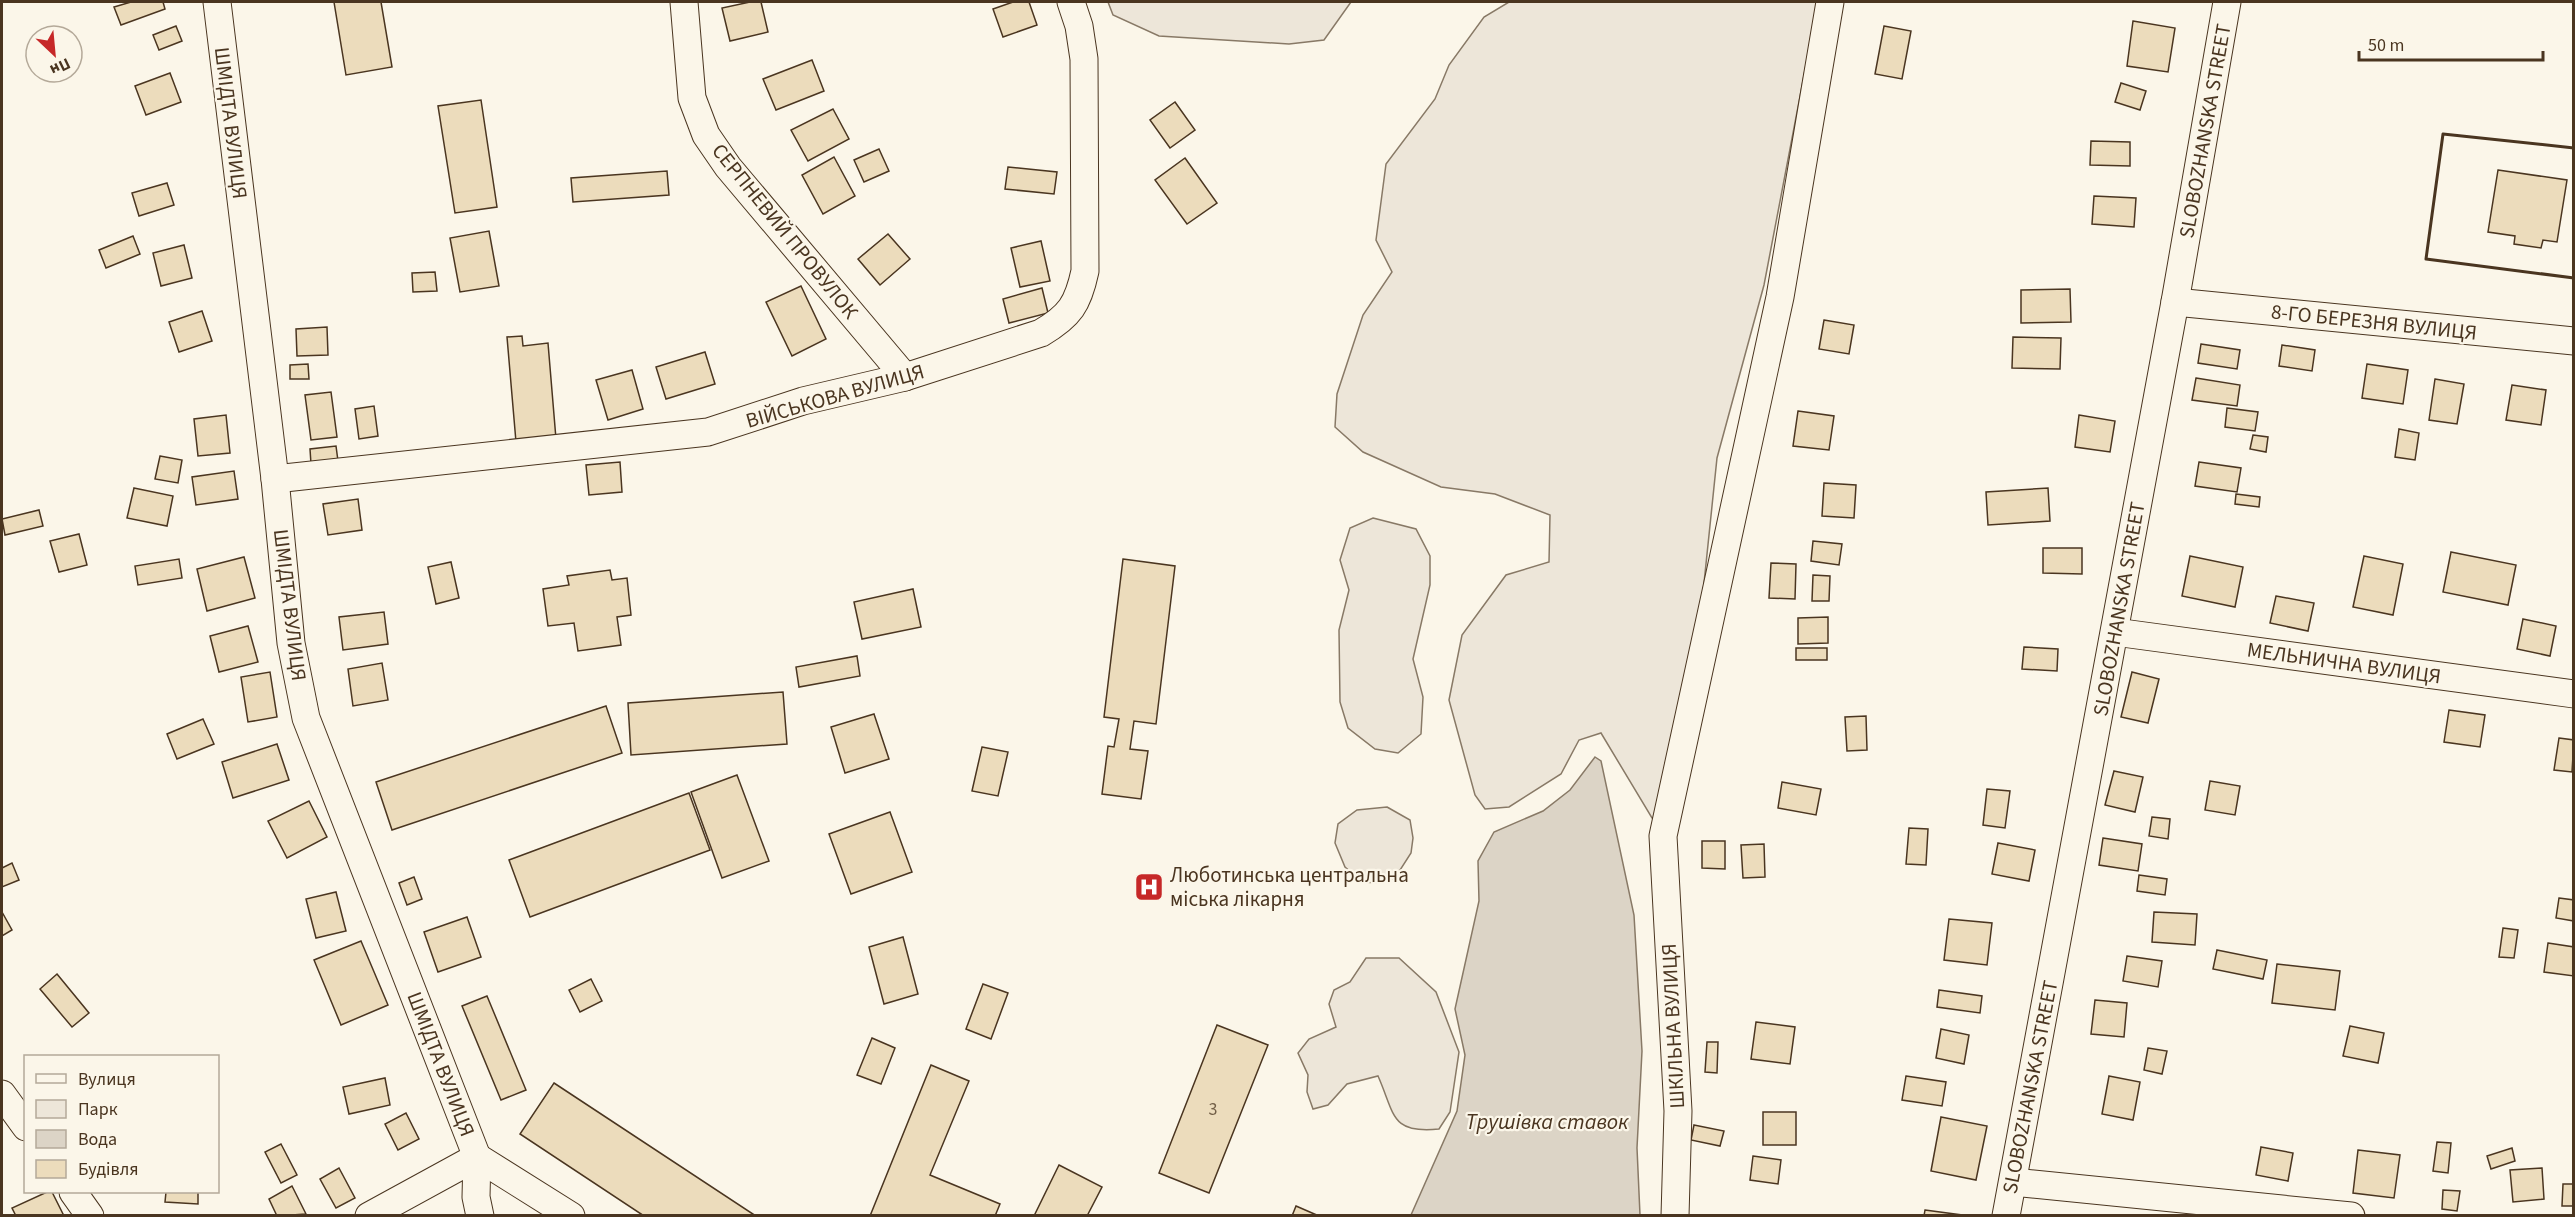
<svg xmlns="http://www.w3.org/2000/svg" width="2575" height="1217" font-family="'Source Sans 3',sans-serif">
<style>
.green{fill:#ede6d9;stroke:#887966;stroke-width:1.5}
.water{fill:#dcd4c6;stroke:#887966;stroke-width:1.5}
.building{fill:#ecdcbc;stroke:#4a3520;stroke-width:1.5}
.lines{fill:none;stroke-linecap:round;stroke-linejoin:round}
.minor-casing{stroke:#4a3520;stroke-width:29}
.minor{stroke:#fbf6e9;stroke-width:27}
.wall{stroke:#4a3520;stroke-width:3}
.labels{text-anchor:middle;stroke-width:4.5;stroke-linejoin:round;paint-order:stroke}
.number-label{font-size:18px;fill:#725f47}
.street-label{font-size:21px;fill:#4a3520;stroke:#fbf6e9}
.poi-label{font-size:21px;fill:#4a3520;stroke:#fbf6e9;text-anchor:start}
.water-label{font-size:22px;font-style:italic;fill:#4a3520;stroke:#fbf6e9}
</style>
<rect width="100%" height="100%" fill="#fbf6e9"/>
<!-- green -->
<g class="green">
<path d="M 1108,2 L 1351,2 L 1324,40 L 1289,44 L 1159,36 L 1113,15 Z"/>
<path d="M 1509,2 L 1818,2 L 1764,285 L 1717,458 L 1680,814 L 1652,818 L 1601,733 L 1579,740 L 1561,774 L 1509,807 L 1485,809 L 1475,795 L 1449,700 L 1462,635 L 1506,575 L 1549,562 L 1550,515 L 1495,494 L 1441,487 L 1363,452 L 1335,427 L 1337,394 L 1363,315 L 1392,272 L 1376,240 L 1386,164 L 1435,99 L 1449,65 L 1484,17 Z"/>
<path d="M 1373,518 L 1416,529 L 1430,556 L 1430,585 L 1413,659 L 1423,697 L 1421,734 L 1398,753 L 1375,749 L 1348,728 L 1340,702 L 1339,630 L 1349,590 L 1340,560 L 1350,528 Z"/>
<path d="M 1387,807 L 1410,820 L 1413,838 L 1411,853 L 1395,878 L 1381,883 L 1362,882 L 1345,867 L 1335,843 L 1338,824 L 1357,810 Z"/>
<path d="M 1366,958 L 1399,958 L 1436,992 L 1459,1052 L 1450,1112 L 1439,1129 C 1390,1134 1395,1114 1378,1076 L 1347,1084 L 1328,1105 L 1313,1109 L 1307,1092 L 1308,1075 L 1298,1053 L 1309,1039 L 1336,1027 L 1329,1004 L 1334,990 L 1350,982 Z"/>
</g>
<!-- water -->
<path class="water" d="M 1595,757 L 1601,761 L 1634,915 L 1642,1051 L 1637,1148 L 1640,1215 L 1411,1215 L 1457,1111 L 1465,1055 L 1455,1009 L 1479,901 L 1478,861 L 1494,832 L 1543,811 L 1570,790 Z"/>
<!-- building -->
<g class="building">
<path d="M 131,2 L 163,2 L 165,9 L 121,25 L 114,7 Z"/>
<path d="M 334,2 L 381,2 L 392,67 L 346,75 Z"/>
<path d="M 750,2 L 761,2 L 768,32 L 730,41 L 722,8 Z"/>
<path d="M 1013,2 L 1029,2 L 1037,25 L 1003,37 L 993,9 Z"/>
<path d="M 2133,21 L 2175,28 L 2168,72 L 2127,66 Z"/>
<path d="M 176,26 L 182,41 L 159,50 L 153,35 Z"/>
<path d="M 1884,26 L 1911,31 L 1902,79 L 1875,74 Z"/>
<path d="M 812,60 L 824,91 L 776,110 L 763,79 Z"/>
<path d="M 170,73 L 181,102 L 146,115 L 135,86 Z"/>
<path d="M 2121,83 L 2146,91 L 2140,110 L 2115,102 Z"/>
<path d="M 481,100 L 497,207 L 455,213 L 438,106 Z"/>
<path d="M 1175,102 L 1195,130 L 1170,148 L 1150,120 Z"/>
<path d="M 833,109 L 849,139 L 808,161 L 791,130 Z"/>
<path d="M 2091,141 L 2130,142 L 2130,166 L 2090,165 Z"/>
<path d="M 879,149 L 889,171 L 864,182 L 854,160 Z"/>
<path d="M 834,157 L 855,196 L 823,214 L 802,175 Z"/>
<path d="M 1185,158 L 1217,203 L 1187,224 L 1155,180 Z"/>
<path d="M 1008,167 L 1057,172 L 1054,194 L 1005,189 Z"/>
<path d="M 2498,170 L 2567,180 L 2557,242 L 2543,240 L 2541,248 L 2514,244 L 2515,236 L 2488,232 Z"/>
<path d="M 667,171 L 669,195 L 573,202 L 571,178 Z"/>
<path d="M 167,183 L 174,205 L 139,216 L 132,193 Z"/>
<path d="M 2094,196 L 2136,198 L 2134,227 L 2092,224 Z"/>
<path d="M 489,231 L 499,286 L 460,292 L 450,238 Z"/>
<path d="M 888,234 L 910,259 L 880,285 L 858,259 Z"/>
<path d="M 133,236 L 140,254 L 106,268 L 99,250 Z"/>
<path d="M 1041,241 L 1050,281 L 1020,287 L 1011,248 Z"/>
<path d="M 184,245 L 192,278 L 161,286 L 153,253 Z"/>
<path d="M 435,272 L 437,291 L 413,292 L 412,273 Z"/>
<path d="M 801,286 L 826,339 L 792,356 L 766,302 Z"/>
<path d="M 1042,288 L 1048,313 L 1009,323 L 1003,299 Z"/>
<path d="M 2070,289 L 2071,322 L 2021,323 L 2021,290 Z"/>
<path d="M 202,311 L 212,341 L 179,352 L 169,322 Z"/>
<path d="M 1824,320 L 1854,325 L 1849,354 L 1819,349 Z"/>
<path d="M 327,327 L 328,355 L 297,356 L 296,329 Z"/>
<path d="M 522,336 L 523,346 L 548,343 L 556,439 L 516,442 L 507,337 Z"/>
<path d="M 2013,337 L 2061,338 L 2060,369 L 2012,368 Z"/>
<path d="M 2201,344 L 2240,350 L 2237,369 L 2198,363 Z"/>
<path d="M 2282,345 L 2315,350 L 2312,371 L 2279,366 Z"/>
<path d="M 705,352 L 715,384 L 666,399 L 656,367 Z"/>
<path d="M 308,364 L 309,379 L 290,379 L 290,365 Z"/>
<path d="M 2367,364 L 2408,370 L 2403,404 L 2362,398 Z"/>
<path d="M 632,370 L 643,409 L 608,420 L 596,380 Z"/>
<path d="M 2196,378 L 2240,385 L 2237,406 L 2192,400 Z"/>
<path d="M 2435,379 L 2464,384 L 2457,424 L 2429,420 Z"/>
<path d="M 2512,385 L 2546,390 L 2541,425 L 2506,420 Z"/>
<path d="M 331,392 L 337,437 L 311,440 L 305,395 Z"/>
<path d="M 374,406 L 378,436 L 359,439 L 355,409 Z"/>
<path d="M 2227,408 L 2258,412 L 2255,431 L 2225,427 Z"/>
<path d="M 1798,411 L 1834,416 L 1829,450 L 1793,446 Z"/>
<path d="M 226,415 L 230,453 L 198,456 L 194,419 Z"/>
<path d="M 2079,415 L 2115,421 L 2110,452 L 2075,447 Z"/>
<path d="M 2399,429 L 2419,433 L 2415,460 L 2395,457 Z"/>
<path d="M 2253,435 L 2268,437 L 2266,452 L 2250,449 Z"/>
<path d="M 336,446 L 338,461 L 311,464 L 310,449 Z"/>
<path d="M 160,456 L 182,460 L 178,483 L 155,479 Z"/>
<path d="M 620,462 L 622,492 L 589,495 L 586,465 Z"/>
<path d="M 2199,462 L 2241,468 L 2237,492 L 2195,486 Z"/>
<path d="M 234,471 L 238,499 L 196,505 L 192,477 Z"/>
<path d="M 1824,483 L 1856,485 L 1854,518 L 1822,516 Z"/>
<path d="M 134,488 L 173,496 L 167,526 L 127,518 Z"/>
<path d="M 2048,488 L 2050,521 L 1988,525 L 1986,492 Z"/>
<path d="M 2236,494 L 2260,497 L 2259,507 L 2235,504 Z"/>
<path d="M 358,499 L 362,530 L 328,535 L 323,504 Z"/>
<path d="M 39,510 L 43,526 L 5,535 L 2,519 Z"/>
<path d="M 79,534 L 87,565 L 59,572 L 50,541 Z"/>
<path d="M 1813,541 L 1842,544 L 1839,565 L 1811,561 Z"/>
<path d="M 2043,548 L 2082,548 L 2082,574 L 2043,573 Z"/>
<path d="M 2451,552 L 2516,565 L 2508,605 L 2443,592 Z"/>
<path d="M 2190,556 L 2243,567 L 2235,607 L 2182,596 Z"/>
<path d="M 2364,556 L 2403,564 L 2393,615 L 2353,607 Z"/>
<path d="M 244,557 L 255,598 L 207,611 L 197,569 Z"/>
<path d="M 179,559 L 182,578 L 138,585 L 135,566 Z"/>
<path d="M 1123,559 L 1175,566 L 1156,724 L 1134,721 L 1130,749 L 1148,751 L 1141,799 L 1102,794 L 1108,746 L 1114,747 L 1119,719 L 1104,717 Z"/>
<path d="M 451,562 L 459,598 L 436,604 L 428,567 Z"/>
<path d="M 1771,563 L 1796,564 L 1795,599 L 1769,598 Z"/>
<path d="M 610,570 L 612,580 L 627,578 L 631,615 L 617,617 L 621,645 L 578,651 L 574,623 L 548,626 L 543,589 L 569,585 L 567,576 Z"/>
<path d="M 1813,575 L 1830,576 L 1829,601 L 1812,601 Z"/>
<path d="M 913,589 L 921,627 L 862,639 L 854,602 Z"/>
<path d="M 2276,596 L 2314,603 L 2308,631 L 2270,623 Z"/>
<path d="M 384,612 L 388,644 L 343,650 L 339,617 Z"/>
<path d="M 1828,617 L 1828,643 L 1798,644 L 1798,618 Z"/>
<path d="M 2523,619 L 2556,626 L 2550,656 L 2517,649 Z"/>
<path d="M 248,626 L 258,662 L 219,672 L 210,636 Z"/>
<path d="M 2024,647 L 2058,649 L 2057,671 L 2022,669 Z"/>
<rect x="1796" y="648" width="31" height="12"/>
<path d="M 857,656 L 860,676 L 799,687 L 796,667 Z"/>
<path d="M 382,663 L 388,700 L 353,706 L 348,669 Z"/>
<path d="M 270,672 L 277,717 L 248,722 L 241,677 Z"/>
<path d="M 2132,672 L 2159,679 L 2148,723 L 2121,717 Z"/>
<path d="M 783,692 L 787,744 L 631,755 L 628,703 Z"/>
<path d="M 606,706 L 622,753 L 392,830 L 376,782 Z"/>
<path d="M 2449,710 L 2485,715 L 2480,747 L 2444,742 Z"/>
<path d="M 874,714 L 889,759 L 845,773 L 831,727 Z"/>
<path d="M 1866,716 L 1867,750 L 1847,751 L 1845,717 Z"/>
<path d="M 203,719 L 214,744 L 177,759 L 167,734 Z"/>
<path d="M 2559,738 L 2574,740 L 2572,772 L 2554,770 Z"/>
<path d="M 277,744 L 289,780 L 233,798 L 222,762 Z"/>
<path d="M 982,747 L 1008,752 L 998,796 L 972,791 Z"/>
<path d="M 2114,771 L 2143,777 L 2135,812 L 2105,805 Z"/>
<path d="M 737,775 L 769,861 L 722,878 L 691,792 Z"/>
<path d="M 2210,781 L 2240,786 L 2235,815 L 2205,810 Z"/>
<path d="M 1782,782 L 1821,789 L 1816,815 L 1778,808 Z"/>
<path d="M 1987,789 L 2010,791 L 2005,828 L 1983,825 Z"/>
<path d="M 689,793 L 710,850 L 530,917 L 509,860 Z"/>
<path d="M 309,801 L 327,837 L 287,858 L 268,821 Z"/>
<path d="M 890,812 L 912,872 L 851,894 L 829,834 Z"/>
<path d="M 2152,817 L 2170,819 L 2168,839 L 2149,836 Z"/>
<path d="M 1909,828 L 1928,829 L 1926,865 L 1906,864 Z"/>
<path d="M 2103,838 L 2142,844 L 2138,871 L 2099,865 Z"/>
<path d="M 1702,841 L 1725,841 L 1725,869 L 1702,868 Z"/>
<path d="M 1998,843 L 2035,850 L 2029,881 L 1992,874 Z"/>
<path d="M 1764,844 L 1765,877 L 1743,878 L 1741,845 Z"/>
<path d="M 12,863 L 19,880 L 2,887 L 2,868 Z"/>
<path d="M 2139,875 L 2167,879 L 2165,895 L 2137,891 Z"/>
<path d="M 414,877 L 422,899 L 407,905 L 399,883 Z"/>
<path d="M 336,892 L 346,931 L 316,938 L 306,899 Z"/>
<path d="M 2559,898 L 2574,900 L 2574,921 L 2556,918 Z"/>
<path d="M 2,912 L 12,930 L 2,936 Z"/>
<path d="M 2154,912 L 2197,914 L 2195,945 L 2152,942 Z"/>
<path d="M 467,917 L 481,957 L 438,972 L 424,932 Z"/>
<path d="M 1949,919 L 1992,923 L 1987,965 L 1944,960 Z"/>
<path d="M 2503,928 L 2518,930 L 2514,958 L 2499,957 Z"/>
<path d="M 903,937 L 918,994 L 884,1004 L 869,947 Z"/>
<path d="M 361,941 L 388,1005 L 341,1025 L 314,960 Z"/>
<path d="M 2548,943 L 2574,947 L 2574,976 L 2544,972 Z"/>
<path d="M 2217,950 L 2267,960 L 2263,979 L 2213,969 Z"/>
<path d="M 2127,956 L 2162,961 L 2158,987 L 2123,981 Z"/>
<path d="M 2277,964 L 2340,971 L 2335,1010 L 2272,1003 Z"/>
<path d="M 57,974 L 89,1013 L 72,1027 L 40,989 Z"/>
<path d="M 591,979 L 602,1001 L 580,1012 L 569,990 Z"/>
<path d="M 983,984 L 1008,993 L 991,1039 L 966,1029 Z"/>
<path d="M 1939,990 L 1982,996 L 1980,1013 L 1937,1007 Z"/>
<path d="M 487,996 L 526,1090 L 501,1100 L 462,1006 Z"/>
<path d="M 2095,1000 L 2127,1003 L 2124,1037 L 2091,1034 Z"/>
<path d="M 1756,1022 L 1795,1027 L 1790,1064 L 1751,1059 Z"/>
<path d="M 1217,1025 L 1268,1045 L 1209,1193 L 1159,1173 Z"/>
<path d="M 2350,1026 L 2384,1033 L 2378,1063 L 2343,1056 Z"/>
<path d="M 1941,1029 L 1969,1035 L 1964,1064 L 1936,1058 Z"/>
<path d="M 872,1038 L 895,1048 L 881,1084 L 857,1075 Z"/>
<path d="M 1707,1042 L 1718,1042 L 1717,1073 L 1705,1072 Z"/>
<path d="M 2148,1048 L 2167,1051 L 2162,1074 L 2144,1070 Z"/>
<path d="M 931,1065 L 969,1081 L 930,1175 L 1000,1204 L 995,1216 L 870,1216 Z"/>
<path d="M 1906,1076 L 1946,1082 L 1942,1106 L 1902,1100 Z"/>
<path d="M 2109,1076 L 2140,1082 L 2133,1120 L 2102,1114 Z"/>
<path d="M 385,1078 L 390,1105 L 349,1114 L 343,1087 Z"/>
<path d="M 554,1083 L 756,1216 L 644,1216 L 520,1134 Z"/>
<rect x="1763" y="1112" width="33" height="33"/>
<path d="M 406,1113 L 419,1139 L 398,1150 L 385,1124 Z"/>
<path d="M 1941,1117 L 1987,1126 L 1976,1180 L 1931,1171 Z"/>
<path d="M 1694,1125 L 1724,1131 L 1720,1146 L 1691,1140 Z"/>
<path d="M 2437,1142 L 2451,1143 L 2448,1173 L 2433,1171 Z"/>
<path d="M 281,1144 L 297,1175 L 281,1183 L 265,1152 Z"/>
<path d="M 2261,1147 L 2293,1153 L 2288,1181 L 2256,1175 Z"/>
<path d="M 2512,1148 L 2515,1161 L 2491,1169 L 2487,1156 Z"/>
<path d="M 2358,1150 L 2400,1155 L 2394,1198 L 2353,1193 Z"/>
<path d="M 1753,1156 L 1781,1160 L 1778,1184 L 1750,1180 Z"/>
<path d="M 1059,1165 L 1102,1187 L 1087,1216 L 1034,1216 Z"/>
<path d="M 339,1168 L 355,1198 L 336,1208 L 320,1179 Z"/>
<path d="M 2542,1168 L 2544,1199 L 2513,1202 L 2510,1170 Z"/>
<path d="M 2563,1184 L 2574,1184 L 2574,1206 L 2562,1206 Z"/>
<path d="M 292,1186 L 306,1214 L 277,1216 L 269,1199 Z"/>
<path d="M 2443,1190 L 2460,1191 L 2457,1211 L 2442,1209 Z"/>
<path d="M 47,1192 L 52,1192 L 64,1216 L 16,1216 L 12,1208 Z"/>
<path d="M 166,1192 L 198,1192 L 198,1204 L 165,1202 Z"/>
<path d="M 1296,1206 L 1319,1216 L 1292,1216 Z"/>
<path d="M 1925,1210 L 1962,1215 L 1962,1216 L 1924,1216 Z"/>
</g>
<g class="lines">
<!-- minor casing -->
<g class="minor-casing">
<g id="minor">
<path d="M 217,2 L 275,479 L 291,643 L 306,718 L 477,1157 L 476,1197 L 480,1216"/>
<path d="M 684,2 L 692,98 L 706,135 L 728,167 L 905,377"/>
<path d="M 2175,302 L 2574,341"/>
<path d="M 275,479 L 708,432 L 803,401 L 905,377 L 1041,333 C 1070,316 1078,304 1085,271 L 1084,59 L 1079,26 L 1071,2"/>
<path d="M 2115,632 L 2574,694"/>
<path d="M 2,1094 L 26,1127"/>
<path d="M 477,1157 L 571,1216"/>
<path d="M 2013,1182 L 2351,1216"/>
<path d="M 73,1192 L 90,1216"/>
<path d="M 369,1216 L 477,1157"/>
<path d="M 1675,1216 L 1678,1111 L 1663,836 L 1780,297 L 1830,2"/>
<path d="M 2006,1216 L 2175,302 L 2227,2"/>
</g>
</g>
<!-- minor -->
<use href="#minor" class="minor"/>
<!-- wall -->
<path class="wall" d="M 2574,148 L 2443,134 L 2426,259 L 2574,278"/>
</g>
<!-- icons -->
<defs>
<g id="hospital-square" transform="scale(1.5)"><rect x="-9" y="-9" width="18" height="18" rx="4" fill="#c62828" stroke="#fbf6e9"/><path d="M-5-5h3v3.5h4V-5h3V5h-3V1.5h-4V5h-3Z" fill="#fff"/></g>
</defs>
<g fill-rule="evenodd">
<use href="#hospital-square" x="1149" y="887"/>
</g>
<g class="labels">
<!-- number labels -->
<g class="number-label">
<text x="1213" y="1115">3</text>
</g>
<!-- street labels -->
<g class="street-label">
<text transform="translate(231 123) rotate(83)" y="7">ШМІДТА ВУЛИЦЯ</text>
<text transform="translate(2205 131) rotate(-80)" y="7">SLOBOZHANSKA STREET</text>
<text transform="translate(785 231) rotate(51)" y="7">СЕРПНЕВИЙ ПРОВУЛОК</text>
<text transform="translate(2374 322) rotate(6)" y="7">8-ГО БЕРЕЗНЯ ВУЛИЦЯ</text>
<text transform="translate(835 396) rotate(-16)" y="7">ВІЙСЬКОВА ВУЛИЦЯ</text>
<text transform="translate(290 605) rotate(83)" y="7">ШМІДТА ВУЛИЦЯ</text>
<text transform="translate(2119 609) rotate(-80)" y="7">SLOBOZHANSKA STREET</text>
<text transform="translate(2344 663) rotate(8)" y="7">МЕЛЬНИЧНА ВУЛИЦЯ</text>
<text transform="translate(1673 1026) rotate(-93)" y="7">ШКІЛЬНА ВУЛИЦЯ</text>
<text transform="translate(441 1064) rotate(69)" y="7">ШМІДТА ВУЛИЦЯ</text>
<text transform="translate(2030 1087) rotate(-79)" y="7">SLOBOZHANSKA STREET</text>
</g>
<!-- poi labels -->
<g class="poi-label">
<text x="1170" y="882">Люботинська центральна<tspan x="1170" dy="24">міська лікарня</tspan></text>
</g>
<!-- water labels -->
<g class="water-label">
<text x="1547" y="1129">Трушівка ставок</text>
</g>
</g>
<!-- border -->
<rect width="2575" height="1217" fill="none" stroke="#4a3520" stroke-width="6"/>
<!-- legend -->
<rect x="24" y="1055" width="195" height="138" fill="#fbf6e9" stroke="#b4a999" stroke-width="1.5"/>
<rect x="36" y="1074" width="30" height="9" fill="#fbf6e9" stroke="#b4a999" stroke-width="1.5"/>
<text x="78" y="1085" font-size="18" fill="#4a3520">Вулиця</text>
<rect x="36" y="1100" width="30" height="18" fill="#ede6d9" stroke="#b4a999" stroke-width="1.5"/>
<text x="78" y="1115" font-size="18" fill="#4a3520">Парк</text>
<rect x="36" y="1130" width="30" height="18" fill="#dcd4c6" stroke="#b4a999" stroke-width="1.5"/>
<text x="78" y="1145" font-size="18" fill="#4a3520">Вода</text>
<rect x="36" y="1160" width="30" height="18" fill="#ecdcbc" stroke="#b4a999" stroke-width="1.5"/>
<text x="78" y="1175" font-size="18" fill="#4a3520">Будівля</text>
<!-- north arrow -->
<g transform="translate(54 54) rotate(154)"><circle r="28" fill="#fbf6e9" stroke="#b4a999" stroke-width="1.5"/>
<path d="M0-4.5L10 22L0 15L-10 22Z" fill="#c62828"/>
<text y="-9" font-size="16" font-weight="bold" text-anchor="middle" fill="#4a3520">Пн</text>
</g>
<!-- scale -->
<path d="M2359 51v9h184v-9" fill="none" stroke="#4a3520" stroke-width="3"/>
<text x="2368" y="51" font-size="18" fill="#4a3520" stroke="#fbf6e9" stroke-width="4.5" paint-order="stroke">50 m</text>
</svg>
